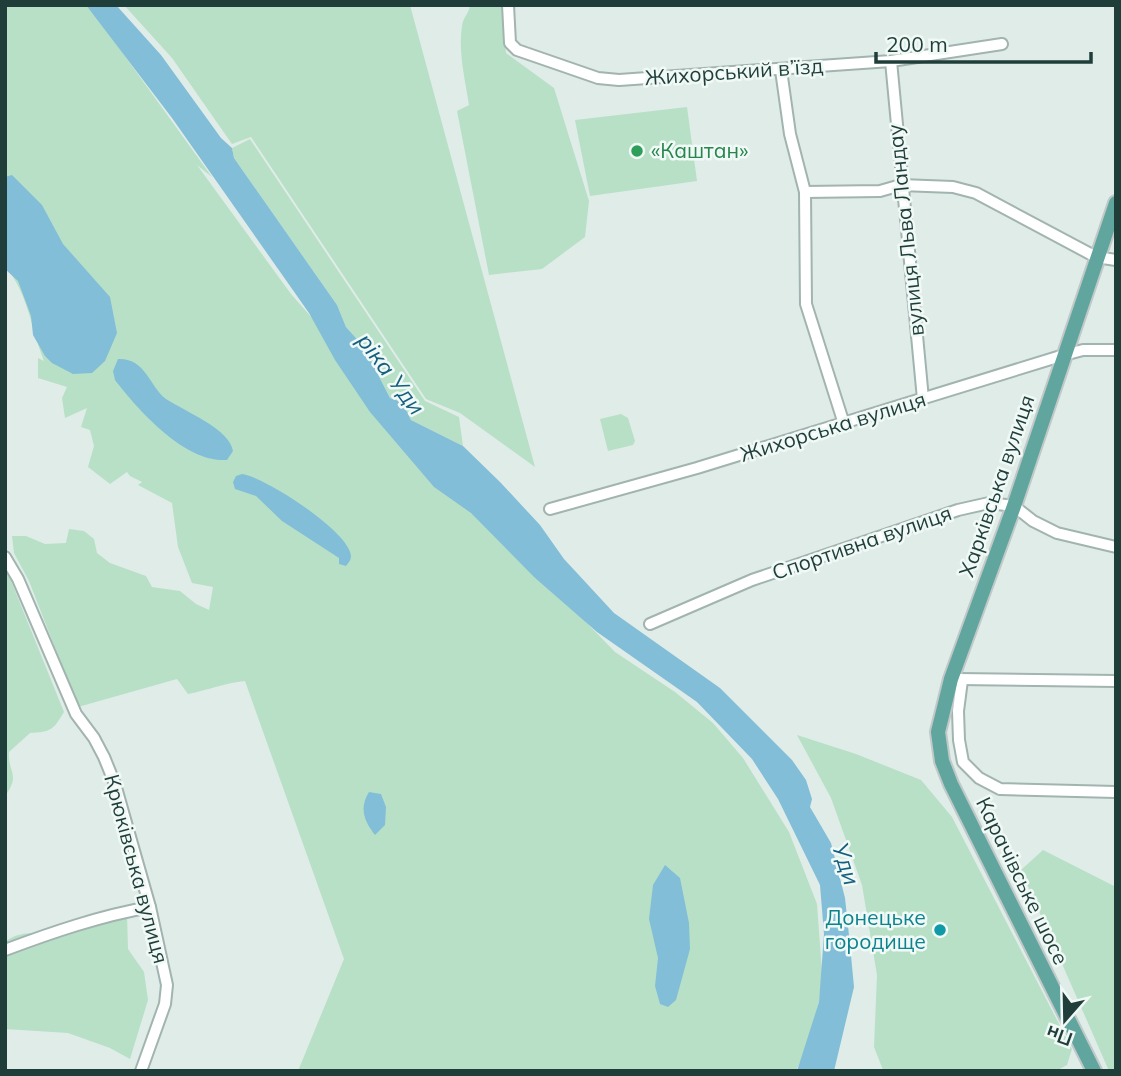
<svg xmlns="http://www.w3.org/2000/svg" width="1121" height="1076" font-family="Mulish,sans-serif">
<style>
.green{fill:#b7e0c7}
.water{fill:#82bed7}
.lines{fill:none;stroke-linecap:round;stroke-linejoin:round}
.minor-casing{stroke:#a2b4b0;stroke-width:14}
.major-casing{stroke:#c0c9c8;stroke-width:18}
.minor{stroke:#fff;stroke-width:10}
.major{stroke:#60a69e;stroke-width:14}
.leisure-dot{fill:#2e9e5b;stroke:#f1f9f6;stroke-width:2.5}
.culture-dot{fill:#0f9aa8;stroke:#f1f9f6;stroke-width:2.5}
.labels{text-anchor:middle;stroke-width:5;stroke-linejoin:round;paint-order:stroke}
.street-label{font-size:21px;fill:#1f3e3a;stroke:#f1f9f6}
.leisure-label{font-size:21px;fill:#27864d;stroke:#f1f9f6;text-anchor:start}
.culture-label{font-size:21px;fill:#0d838f;stroke:#f1f9f6;text-anchor:end}
.water-label{font-size:23px;font-style:italic;fill:#145f7f;stroke:#f1f9f6}
</style>
<rect width="100%" height="100%" fill="#e0ece8"/>
<!-- green -->
<g class="green">
<path d="M 5,5 L 88,5 L 212,177 L 197,165 L 291,294 L 313,319 L 346,375 L 615,652 L 675,692 L 713,723 L 743,758 L 789,832 L 817,904 L 822,972 L 819,1002 L 805,1051 L 796,1071 L 298,1071 L 344,959 L 245,681 C 225,683 208,690 188,694 L 177,679 L 78,707 L 29,581 L 14,553 L 12,536 L 26,536 L 45,544 L 66,543 L 69,529 L 84,531 L 94,539 L 97,553 L 110,563 L 146,576 L 152,587 L 180,591 L 196,604 L 209,610 L 213,587 L 192,583 L 178,547 L 172,503 L 138,485 L 142,482 L 130,476 L 127,472 L 110,484 L 88,467 L 94,446 L 90,430 L 81,427 L 87,408 L 65,418 L 62,398 L 67,387 L 38,378 L 38,358 L 44,361 C 31,328 28,293 5,266 Z"/>
<path d="M 124,5 L 410,5 L 535,467 L 460,413 L 426,399 L 251,137 L 232,144 L 172,58 Z"/>
<path d="M 470,5 L 502,5 L 506,53 L 554,88 L 589,201 L 585,237 L 542,269 L 489,275 L 457,111 L 469,105 C 465,79 458,52 462,26 C 463,17 469,14 470,5 Z"/>
<path d="M 687,107 L 697,181 L 590,196 L 575,120 Z"/>
<path d="M 250,139 L 425,401 L 459,417 L 463,446 L 411,420 L 402,402 L 390,398 L 364,347 L 346,327 L 337,305 L 234,158 L 232,148 Z"/>
<path d="M 621,414 L 628,418 L 635,441 L 633,445 L 608,451 L 600,419 Z"/>
<path d="M 5,566 L 64,712 C 53,730 51,732 30,733 L 9,752 C 8,774 21,774 5,796 Z"/>
<path d="M 797,735 L 856,754 L 921,780 L 952,817 L 1072,1049 L 1067,1065 L 1056,1071 L 883,1070 L 874,1047 L 877,975 L 862,885 L 831,798 Z"/>
<path d="M 1043,850 L 1116,887 L 1116,1071 L 1109,1071 L 1021,870 Z"/>
<path d="M 127,914 L 128,949 L 144,972 L 148,1000 L 130,1059 L 110,1048 L 68,1033 L 5,1029 L 5,942 C 21,928 45,935 64,933 C 85,931 107,920 127,914 Z"/>
</g>
<!-- water -->
<g class="water">
<path d="M 86,5 L 116,5 L 161,55 L 221,138 L 232,148 L 234,158 L 337,305 L 346,327 L 364,347 L 390,398 L 402,402 L 411,420 L 463,446 L 500,482 L 540,525 L 564,559 L 614,613 L 720,688 L 792,760 L 806,780 L 812,799 L 810,807 L 831,843 L 845,898 L 850,945 L 854,987 L 834,1071 L 797,1071 L 819,1002 L 824,934 L 820,885 L 778,799 L 752,759 L 697,702 L 597,632 L 534,577 L 471,513 L 434,487 L 370,412 L 335,360 L 309,313 L 172,118 Z"/>
<path d="M 12,175 L 42,205 L 63,244 L 110,297 L 117,333 L 105,361 L 92,373 L 73,374 L 52,363 L 45,356 L 33,335 L 31,316 L 18,281 L 5,269 L 5,177 Z"/>
<path d="M 118,359 C 146,358 149,386 166,399 C 184,411 230,429 233,451 L 227,460 C 185,463 139,411 115,380 L 113,371 Z"/>
<path d="M 242,474 C 265,477 350,532 351,556 C 351,560 349,562 346,566 L 339,564 L 339,558 L 282,521 L 256,496 L 235,489 L 233,482 L 236,476 Z"/>
<path d="M 369,792 L 381,794 L 386,807 L 385,825 L 375,835 C 364,821 359,808 369,792 Z"/>
<path d="M 665,865 L 680,878 L 689,923 L 690,949 L 676,1000 L 668,1007 L 660,1004 L 655,986 L 658,958 L 649,919 L 653,885 Z"/>
</g>
<g class="lines">
<!-- minor casing -->
<g class="minor-casing">
<g id="minor">
<path d="M 508,5 L 510,43 L 517,50 L 598,78 L 619,80 L 891,61 L 1002,44"/>
<path d="M 891,61 L 923,399"/>
<path d="M 781,70 L 790,134 L 805,192 L 806,304 L 844,424"/>
<path d="M 805,192 L 880,191 L 901,185 L 953,187 L 976,193 L 1096,257 L 1116,260"/>
<path d="M 550,509 L 697,468 L 1064,355 L 1083,350 L 1116,350"/>
<path d="M 5,557 L 18,579 L 76,714 L 94,738 L 104,757 L 115,784 L 150,907 L 167,985 L 165,1004 L 141,1071"/>
<path d="M 650,624 L 752,580 L 958,510 L 989,503 L 1014,506 L 1033,521 L 1057,533 L 1116,547"/>
<path d="M 958,679 L 1116,681"/>
<path d="M 962,680 L 958,711 L 959,740 L 963,762 L 979,778 L 1000,789 L 1116,792"/>
<path d="M 5,950 C 53,932 100,916 150,907"/>
</g>
</g>
<!-- major casing -->
<g class="major-casing">
<path id="major" d="M 1094,1071 L 951,784 L 942,761 L 938,732 L 951,679 L 1014,506 L 1116,203"/>
</g>
<!-- minor -->
<use href="#minor" class="minor"/>
<!-- major -->
<use href="#major" class="major"/>
</g>
<!-- markers -->
<circle class="leisure-dot" cx="637" cy="151" r="7"/>
<circle class="culture-dot" cx="940" cy="930" r="7"/>
<g class="labels">
<!-- street labels -->
<g class="street-label">
<text transform="translate(734 72) rotate(-4)" y="7">Жихорський в’їзд</text>
<text transform="translate(906 230) rotate(-96)" y="7">вулиця Льва Ландау</text>
<text transform="translate(833 427) rotate(-17)" y="7">Жихорська вулиця</text>
<text transform="translate(997 486) rotate(-71)" y="7">Харківська вулиця</text>
<text transform="translate(862 543) rotate(-19)" y="7">Спортивна вулиця</text>
<text transform="translate(136 869) rotate(75)" y="7">Крюківська вулиця</text>
<text transform="translate(1022 881) rotate(64)" y="7">Карачівське шосе</text>
</g>
<!-- leisure labels -->
<g class="leisure-label">
<text x="651" y="158">«Каштан»</text>
</g>
<!-- culture labels -->
<g class="culture-label">
<text x="926" y="925">Донецьке<tspan x="926" dy="24">городище</tspan></text>
</g>
<!-- water labels -->
<g class="water-label">
<text transform="translate(391 374) rotate(53)" y="8">ріка Уди</text>
<text transform="translate(846 864) rotate(72)" y="8">Уди</text>
</g>
</g>
<!-- border -->
<rect width="1121" height="1076" fill="none" stroke="#1f3e3a" stroke-width="14"/>
<!-- north arrow -->
<g transform="translate(1065 1020) rotate(200)" stroke="#f1f9f6" stroke-width="5" paint-order="stroke">
<path d="M0-5L12 26L0 18L-12 26Z" fill="#1f3e3a"/>
<text y="-10" font-size="19" font-weight="bold" text-anchor="middle" fill="#1f3e3a">Пн</text>
</g>
<!-- scale -->
<path d="M876 52v10h215v-10" fill="none" stroke="#1f3e3a" stroke-width="3.5"/>
<text x="886" y="52" font-size="21" fill="#1f3e3a" stroke="#f1f9f6" stroke-width="5" paint-order="stroke">200 m</text>
</svg>
